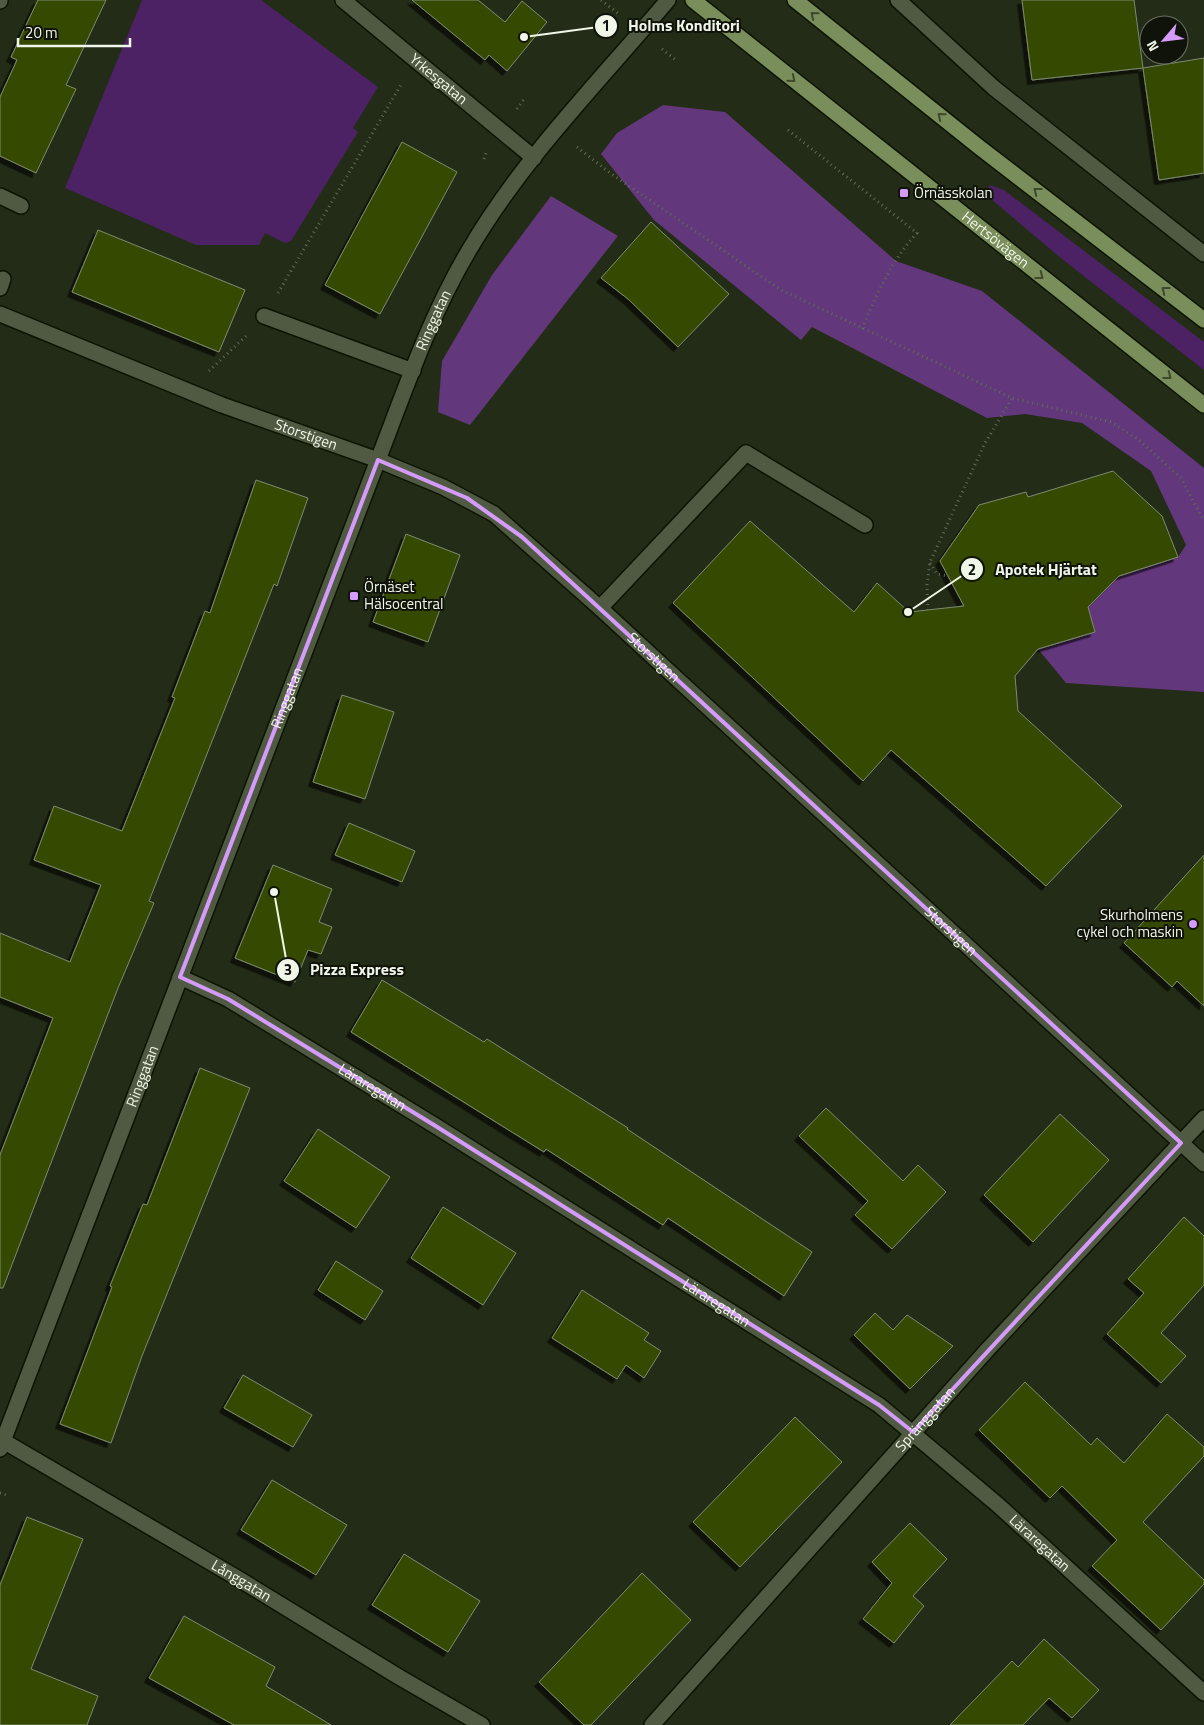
<svg xmlns="http://www.w3.org/2000/svg" width="1204" height="1725" font-family="'Titillium Web',sans-serif">
<style>
.green{fill:#4c2264}
.forest{fill:#62377b}
.building{fill:#344a05;stroke:#7f8a71;filter:url(#shadow)}
.lines{fill:none;stroke-linecap:round;stroke-linejoin:round}
.minor-casing{stroke:#0c1402;stroke-width:18}
.major-casing{stroke:#0c1402;stroke-width:18}
.path{stroke:#636b58;stroke-width:3;stroke-dasharray:1 4;stroke-linecap:butt}
.minor{stroke:#505a43;stroke-width:15}
.major{stroke:#798e5a;stroke-width:15}
.oneway{stroke:#3f4a2d}
.marked{fill:none;stroke:#d59bfa;stroke-width:4;stroke-linejoin:round}
.poi-dot{fill:#d59bfa;stroke:#0f1309;stroke-width:2}
.labels{text-anchor:middle;stroke-width:4;stroke-linejoin:round;paint-order:stroke}
.street-label{font-size:15px;fill:#f0f6e8;stroke:#0f1309}
.poi-label{font-size:15px;fill:#f0f6e8;stroke:#0f1309;text-anchor:start}
.leader{fill:none;stroke:#f0f6e8;stroke-width:2}
.callout-dot{fill:#f0f6e8;stroke:#0f1309;stroke-width:2}
.mark-label{font-size:15px;text-anchor:middle;font-weight:bold;fill:#111}
.callout-label{font-size:16px;text-anchor:middle;font-weight:bold;fill:#f0f6e8;stroke:#0f1309;stroke-width:4;stroke-linejoin:round;paint-order:stroke}
</style>
<defs>
<filter id="shadow"><feDropShadow dx="-4.5" dy="4.5" stdDeviation="0" flood-color="#0009"/></filter>
</defs>
<rect width="100%" height="100%" fill="#232c17"/>
<!-- green -->
<g class="green">
<path d="M 142,0 L 261,0 L 378,87 L 353,128 L 358,132 L 291,241 L 285,243 L 265,233 L 259,245 L 196,245 L 65,188 Z"/>
<path d="M 990,185 L 1004,190 L 1204,342 L 1204,370 L 1062,259 L 985,194 Z"/>
</g>
<!-- forest -->
<g class="forest">
<path d="M 663,105 L 725,112 L 896,261 L 982,291 L 1204,468 L 1204,692 L 1066,683 L 1038,649 L 1095,632 L 1088,607 L 1105,581 L 1178,557 L 1186,545 L 1151,471 L 1082,423 L 1025,414 L 987,418 L 812,327 L 801,340 L 654,220 L 601,154 L 617,133 Z"/>
<path d="M 551,196 L 618,236 L 470,425 L 438,412 L 442,361 L 492,275 Z"/>
</g>
<!-- building -->
<g class="building">
<path d="M 38,0 L 106,0 L 66,85 L 76,89 L 36,173 L 0,156 L 0,97 L 17,60 L 11,57 Z"/>
<path d="M 412,0 L 478,0 L 505,22 L 522,1 L 547,22 L 507,71 L 489,55 L 485,60 Z"/>
<path d="M 1022,0 L 1134,0 L 1143,68 L 1032,80 Z"/>
<path d="M 1204,58 L 1204,173 L 1159,180 L 1143,68 Z"/>
<path d="M 402,142 L 457,172 L 380,314 L 325,285 Z"/>
<path d="M 651,222 L 729,294 L 678,347 L 628,299 L 601,278 Z"/>
<path d="M 98,230 L 245,290 L 219,352 L 72,292 Z"/>
<path d="M 1113,471 L 1162,516 L 1178,557 L 1119,576 L 1088,607 L 1095,632 L 1038,649 L 1015,676 L 1018,711 L 1122,806 L 1046,886 L 891,750 L 863,781 L 673,603 L 750,521 L 854,612 L 877,583 L 909,612 L 964,606 L 940,561 L 979,505 L 1026,492 L 1028,497 Z"/>
<path d="M 256,480 L 308,498 L 277,586 L 274,584 L 149,901 L 154,903 L 118,988 L 3,1288 L 0,1288 L 0,1155 L 53,1018 L 0,997 L 0,933 L 70,962 L 101,885 L 34,860 L 54,806 L 122,831 L 175,698 L 172,697 L 205,611 L 210,613 Z"/>
<path d="M 406,534 L 460,555 L 428,642 L 373,622 Z"/>
<path d="M 342,695 L 394,712 L 365,799 L 313,782 Z"/>
<path d="M 349,823 L 415,851 L 402,882 L 335,855 Z"/>
<path d="M 1204,855 L 1204,1006 L 1177,981 L 1172,987 L 1124,943 Z"/>
<path d="M 273,865 L 332,889 L 319,922 L 332,927 L 321,954 L 308,950 L 295,982 L 235,958 Z"/>
<path d="M 382,980 L 484,1042 L 487,1039 L 628,1128 L 627,1129 L 812,1252 L 784,1296 L 668,1218 L 663,1225 L 546,1149 L 544,1152 L 351,1032 Z"/>
<path d="M 200,1068 L 250,1088 L 142,1356 L 111,1443 L 60,1424 L 112,1287 L 110,1286 L 143,1204 L 147,1205 Z"/>
<path d="M 826,1108 L 903,1181 L 918,1165 L 946,1192 L 892,1249 L 855,1215 L 868,1201 L 799,1136 Z"/>
<path d="M 1060,1114 L 1109,1160 L 1033,1242 L 984,1195 Z"/>
<path d="M 318,1129 L 390,1177 L 356,1228 L 284,1181 Z"/>
<path d="M 443,1207 L 516,1253 L 483,1305 L 411,1258 Z"/>
<path d="M 1184,1217 L 1204,1236 L 1204,1285 L 1161,1333 L 1186,1356 L 1161,1383 L 1107,1334 L 1144,1293 L 1128,1279 Z"/>
<path d="M 336,1261 L 383,1291 L 365,1320 L 318,1290 Z"/>
<path d="M 582,1290 L 649,1333 L 644,1340 L 661,1351 L 644,1378 L 626,1365 L 617,1379 L 552,1338 Z"/>
<path d="M 875,1313 L 893,1330 L 907,1315 L 953,1346 L 910,1389 L 854,1335 Z"/>
<path d="M 243,1375 L 312,1415 L 293,1447 L 224,1408 Z"/>
<path d="M 1025,1382 L 1091,1445 L 1097,1438 L 1124,1463 L 1167,1414 L 1204,1447 L 1204,1456 L 1143,1522 L 1204,1580 L 1204,1584 L 1161,1630 L 1092,1566 L 1117,1540 L 1062,1486 L 1050,1498 L 979,1430 Z"/>
<path d="M 795,1417 L 842,1462 L 740,1567 L 693,1522 Z"/>
<path d="M 272,1480 L 347,1525 L 316,1575 L 241,1530 Z"/>
<path d="M 27,1517 L 83,1539 L 31,1669 L 98,1696 L 87,1725 L 0,1725 L 0,1585 Z"/>
<path d="M 910,1523 L 947,1559 L 913,1596 L 924,1606 L 894,1643 L 863,1619 L 892,1583 L 872,1562 Z"/>
<path d="M 404,1554 L 480,1601 L 448,1652 L 372,1605 Z"/>
<path d="M 642,1573 L 691,1620 L 591,1725 L 584,1725 L 539,1682 Z"/>
<path d="M 184,1616 L 275,1667 L 266,1686 L 331,1725 L 234,1725 L 149,1678 Z"/>
<path d="M 1044,1639 L 1099,1690 L 1072,1718 L 1049,1698 L 1023,1725 L 950,1725 L 1012,1661 L 1018,1667 Z"/>
</g>
<g class="lines">
<!-- minor casing -->
<g class="minor-casing">
<g id="minor">
<path id="s1" d="M 343,0 L 534,158"/>
<path d="M 898,0 L 994,88 L 1204,254"/>
<path d="M 0,1 L 0,0"/>
<path d="M 0,196 L 21,206"/>
<path d="M 0,288 L 3,279"/>
<path id="s2" d="M 0,314 L 222,405 L 378,460 L 443,487 L 494,514 L 600,608 L 1204,1164"/>
<path d="M 264,316 L 413,371"/>
<path d="M 600,608 L 746,453 L 865,525"/>
<path id="s3" d="M 180,977 L 228,999 L 434,1125 L 879,1405 L 998,1505 L 1204,1693"/>
<path id="s4" d="M 0,1439 L 239,1579 L 399,1677 L 482,1725"/>
<path id="s5" d="M 0,1449 L 378,460 C 405,390 430,316 468,252 C 522,159 599,82 668,0"/>
<path id="s6" d="M 652,1725 L 988,1349 L 1204,1118"/>
</g>
</g>
<!-- major casing -->
<g class="major-casing">
<g id="major">
<path id="s7" d="M 693,0 L 1204,405"/>
<path d="M 795,0 L 979,147 L 1204,320"/>
</g>
</g>
<!-- path -->
<g class="path">
<path d="M 601,0 L 620,15"/>
<path d="M 662,49 L 677,61"/>
<path d="M 517,109 L 524,99"/>
<path d="M 788,130 L 917,233 C 891,261 877,294 862,329"/>
<path d="M 577,147 L 610,173 L 781,290 L 1012,398 L 1111,422 L 1139,440 L 1181,478 L 1204,521"/>
<path d="M 484,159 L 486,153"/>
<path d="M 278,293 L 402,83"/>
<path d="M 209,371 L 246,336"/>
<path d="M 930,563 L 937,574 L 948,576"/>
<path d="M 928,610 L 927,585 L 930,562 L 984,445 L 1012,398"/>
<path d="M 0,1493 L 6,1495"/>
</g>
<!-- minor -->
<use href="#minor" class="minor"/>
<!-- major -->
<use href="#major" class="major"/>
</g>
<!-- one-way arrows -->
<defs><path id="oneway-chevron" d="M-2-3.5L2.5 0L-2 3.5" fill="none" stroke-width="1.6" stroke-linecap="round" stroke-linejoin="round" transform="scale(1.25)"/></defs>
<g class="oneway">
<use href="#oneway-chevron" transform="translate(814 15) rotate(-141)"/>
<use href="#oneway-chevron" transform="translate(792 79) rotate(39)"/>
<use href="#oneway-chevron" transform="translate(941 116) rotate(-141)"/>
<use href="#oneway-chevron" transform="translate(1037 191) rotate(-142)"/>
<use href="#oneway-chevron" transform="translate(1040 276) rotate(38)"/>
<use href="#oneway-chevron" transform="translate(1165 290) rotate(-142)"/>
<use href="#oneway-chevron" transform="translate(1168 376) rotate(38)"/>
</g>
<!-- marked area -->
<path class="marked" d="M 378,460 L 467,498 L 522,537 L 1181,1143 L 913,1432 L 879,1405 L 434,1125 L 228,999 L 180,977 Z"/>
<!-- markers -->
<g class="poi-dot">
<rect x="899" y="188" width="10" height="10" rx="2.5"/>
<rect x="349" y="591" width="10" height="10" rx="2.5"/>
<circle cx="1193" cy="924" r="5"/>
</g>
<g class="labels">
<!-- street labels -->
<g class="street-label">
<text dy="5" stroke="none"><textPath href="#s1" startOffset="124">Yrkesgatan</textPath></text>
<text dy="5" stroke="none"><textPath href="#s7" startOffset="386">Hertsövägen</textPath></text>
<text dy="5" stroke="none"><textPath href="#s5" startOffset="1209">Ringgatan</textPath></text>
<text dy="5" stroke="none"><textPath href="#s2" startOffset="329">Storstigen</textPath></text>
<text dy="5" stroke="none"><textPath href="#s2" startOffset="748">Storstigen</textPath></text>
<text dy="5" stroke="none"><textPath href="#s5" startOffset="804">Ringgatan</textPath></text>
<text dy="5" stroke="none"><textPath href="#s2" startOffset="1152">Storstigen</textPath></text>
<text dy="5" stroke="none"><textPath href="#s5" startOffset="399">Ringgatan</textPath></text>
<text dy="5" stroke="none"><textPath href="#s3" startOffset="222">Läraregatan</textPath></text>
<text dy="5" stroke="none"><textPath href="#s3" startOffset="628">Läraregatan</textPath></text>
<text dy="5" stroke="none"><textPath href="#s6" startOffset="410">Spränggatan</textPath></text>
<text dy="5" stroke="none"><textPath href="#s3" startOffset="1032">Läraregatan</textPath></text>
<text dy="5" stroke="none"><textPath href="#s4" startOffset="280">Långgatan</textPath></text>
</g>
<!-- poi labels -->
<g class="poi-label">
<text x="914" y="198">Örnässkolan</text>
<text x="364" y="592">Örnäset<tspan x="364" dy="17">Hälsocentral</tspan></text>
<text x="1183" y="920" text-anchor="end">Skurholmens<tspan x="1183" dy="17">cykel och maskin</tspan></text>
</g>
</g>
<!-- callouts -->
<path class="leader" d="M524 37L606 26M908 612L972 569M274 892L288 970"/>
<g class="callout-dot">
<circle cx="524" cy="37" r="5"/>
<circle cx="908" cy="612" r="5"/>
<circle cx="274" cy="892" r="5"/>
<circle cx="606" cy="26" r="12"/>
<circle cx="972" cy="569" r="12"/>
<circle cx="288" cy="970" r="12"/>
</g>
<g class="mark-label">
<text x="606" y="31">1</text>
<text x="972" y="575">2</text>
<text x="288" y="975">3</text>
</g>
<g class="callout-label">
<text x="684" y="31">Holms Konditori</text>
<text x="1046" y="575">Apotek Hjärtat</text>
<text x="357" y="975">Pizza Express</text>
</g>
<!-- north arrow -->
<g transform="translate(1164 40) rotate(242)"><circle r="24" fill="#0f1309" stroke="#696e62"/>
<path d="M0-4L9 19L0 12L-9 19Z" fill="#d59bfa"/>
<text y="-8" font-size="14" font-weight="bold" text-anchor="middle" fill="#f0f6e8">N</text>
</g>
<!-- scale -->
<path d="M18 38v8h112v-8" fill="none" stroke="#f0f6e8" stroke-width="2.5"/>
<text x="25" y="38" font-size="15" fill="#f0f6e8" stroke="#0f1309" stroke-width="4" paint-order="stroke">20 m</text>
</svg>
